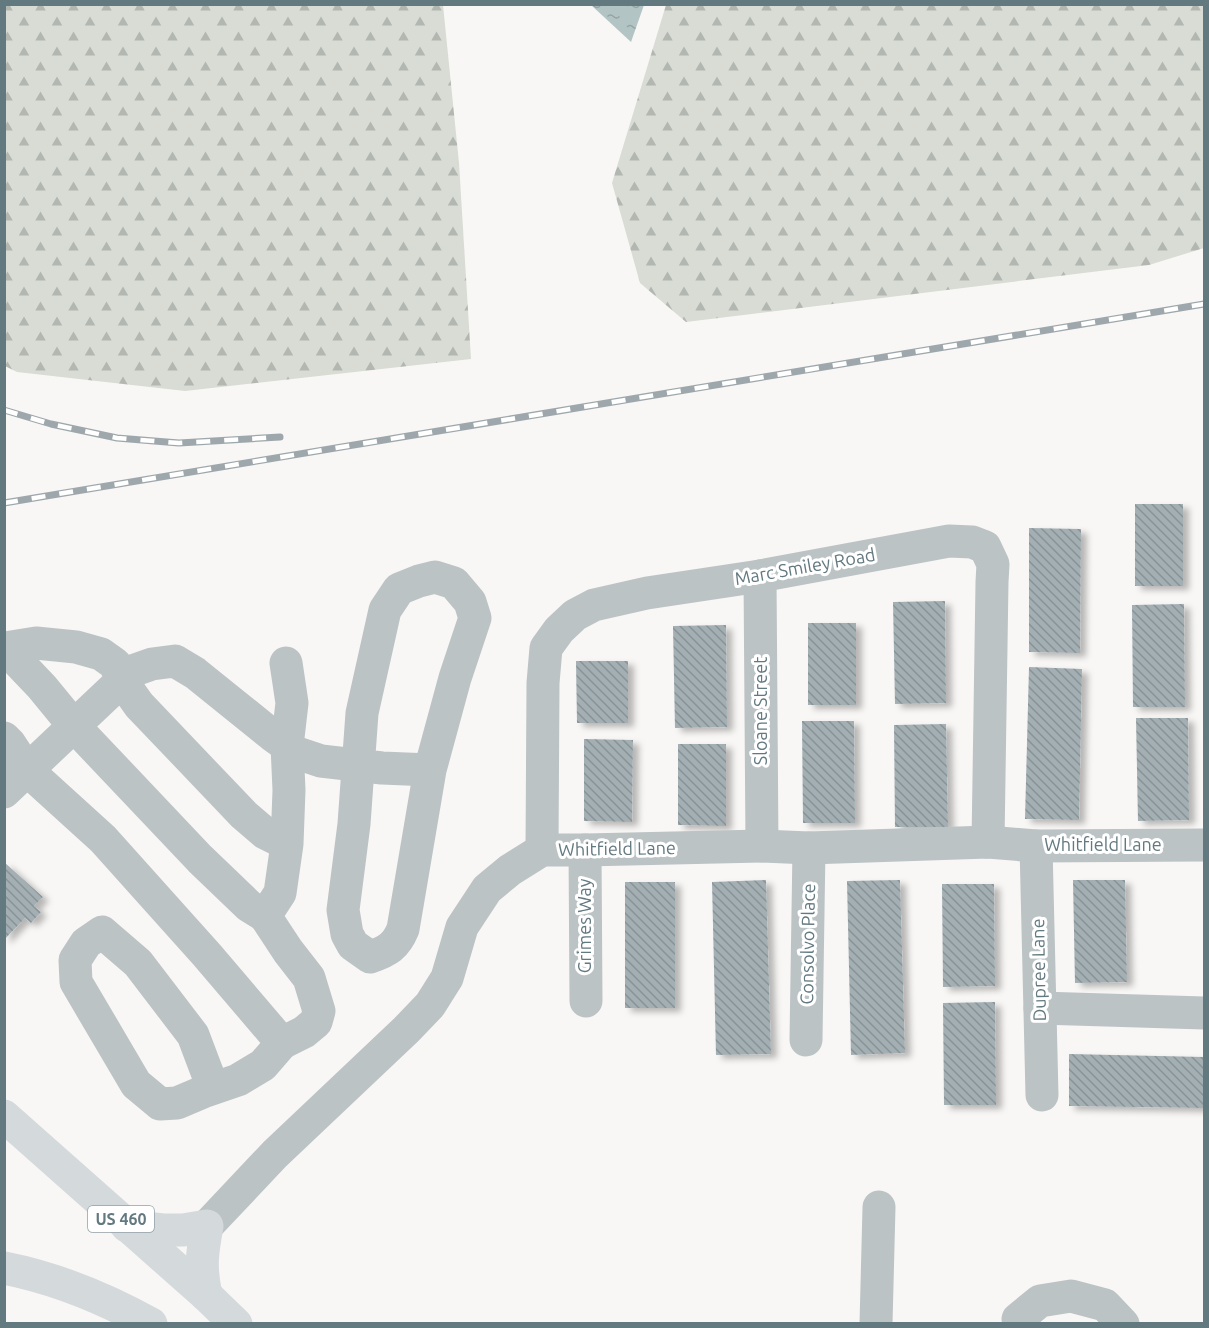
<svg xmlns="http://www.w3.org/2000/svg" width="1209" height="1328" font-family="Ubuntu,sans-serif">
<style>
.forest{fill:url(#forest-firs)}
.water{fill:url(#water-ripples)}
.building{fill:url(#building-back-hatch);filter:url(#shadow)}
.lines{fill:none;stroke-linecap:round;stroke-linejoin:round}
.minor{stroke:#bcc3c5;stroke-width:33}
.major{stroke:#d4d9dc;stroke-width:33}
.rail-casing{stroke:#9ea8ac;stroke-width:7}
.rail{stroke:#fff;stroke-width:4.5;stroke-dasharray:14;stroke-linecap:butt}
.labels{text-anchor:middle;stroke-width:6;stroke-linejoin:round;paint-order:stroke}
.shield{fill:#fff;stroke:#92a1a6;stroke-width:1.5}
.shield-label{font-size:16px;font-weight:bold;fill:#637980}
.street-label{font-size:18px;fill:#637980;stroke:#fff}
</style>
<defs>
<pattern id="forest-firs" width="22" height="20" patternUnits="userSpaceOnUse" patternTransform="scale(1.5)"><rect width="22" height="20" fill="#d8dcd4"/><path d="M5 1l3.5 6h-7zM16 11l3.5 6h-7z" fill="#b3b7b1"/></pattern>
<pattern id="water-ripples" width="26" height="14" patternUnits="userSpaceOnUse" patternTransform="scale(1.5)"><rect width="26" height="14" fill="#b3c4c5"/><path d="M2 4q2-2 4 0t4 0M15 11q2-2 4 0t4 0" fill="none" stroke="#95a4a5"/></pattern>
<pattern id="building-back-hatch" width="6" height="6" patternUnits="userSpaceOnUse" patternTransform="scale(1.5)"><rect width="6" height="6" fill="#a3afb3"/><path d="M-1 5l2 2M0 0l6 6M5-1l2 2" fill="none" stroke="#889397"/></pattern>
<filter id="shadow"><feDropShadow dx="6" dy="4" stdDeviation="3" flood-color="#0004"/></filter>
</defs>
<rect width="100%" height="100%" fill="#f8f7f5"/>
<!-- forest -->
<g class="forest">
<path d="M 5,4 L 443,5 L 459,163 L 471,359 L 185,391 L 17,372 L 5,366 Z"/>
<path d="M 666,5 L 1204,5 L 1204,248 L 1149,265 L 686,322 L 640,283 L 612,183 Z"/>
</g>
<!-- water -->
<path class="water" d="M 591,5 L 644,5 L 631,42 Z"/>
<!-- building -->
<g class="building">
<rect x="1135" y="504" width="48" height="82"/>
<path d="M 1029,528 L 1081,529 L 1080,653 L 1029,652 Z"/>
<path d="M 945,601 L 946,703 L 895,704 L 893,602 Z"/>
<path d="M 1184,604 L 1185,707 L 1133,707 L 1132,605 Z"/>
<rect x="808" y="623" width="48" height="82"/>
<path d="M 726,625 L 727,727 L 675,728 L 673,626 Z"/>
<path d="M 576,661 L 628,661 L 628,723 L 577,723 Z"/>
<path d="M 1029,667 L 1082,669 L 1079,820 L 1025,819 Z"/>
<path d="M 1136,718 L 1188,718 L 1189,820 L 1138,821 Z"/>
<path d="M 802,721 L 854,721 L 855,823 L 803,823 Z"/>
<path d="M 946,724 L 948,827 L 895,827 L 894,725 Z"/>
<path d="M 584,739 L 633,740 L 632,822 L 584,821 Z"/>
<path d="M 678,744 L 726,744 L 726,826 L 678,825 Z"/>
<path d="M 4,862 L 43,897 L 34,906 L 41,912 L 31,923 L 25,918 L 4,940 Z"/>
<path d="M 766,880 L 771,1054 L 716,1055 L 712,882 Z"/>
<path d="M 900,880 L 905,1053 L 851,1055 L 847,881 Z"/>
<path d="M 1073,880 L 1125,880 L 1127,982 L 1075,983 Z"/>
<rect x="625" y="882" width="50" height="126"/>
<path d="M 942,884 L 994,884 L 995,986 L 943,987 Z"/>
<path d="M 995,1002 L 996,1105 L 944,1105 L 943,1003 Z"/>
<path d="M 1069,1054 L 1204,1057 L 1204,1108 L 1069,1106 Z"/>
</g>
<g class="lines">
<!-- minor -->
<g class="minor">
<path d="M 760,576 L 762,846"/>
<path d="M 286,663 L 292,703 L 287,746 L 289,790 L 287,844 L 280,893 L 265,916 L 249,906 L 200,859 L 74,726 L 42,687 L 5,648 L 36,643 L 76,647 L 101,654 L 115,664 L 122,681 L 139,705 L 244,815 L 265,833 L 287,844"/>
<path d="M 4,738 L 10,744 L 27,770 L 103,839 L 207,955 L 282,1043 L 263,1065 L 238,1080 L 203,1092 L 177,1103 L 160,1104 L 136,1084 L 76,982 L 75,960 L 86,943 L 102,932 L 138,963 L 193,1035 L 213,1088"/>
<path d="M 4,792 L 132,671 L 152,664 L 175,661 L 195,673 L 272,735 L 297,753 L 321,761 L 382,768 L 430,770 L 455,678 L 475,618 L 470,602 L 454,583 L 435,577 L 419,581 L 399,589 L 385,610 L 362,713 L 354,824 L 343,910 L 347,934 L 353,945 L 370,957 C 388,951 396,946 403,929 L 430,770"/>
<path d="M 1036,846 L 1042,1095"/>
<path d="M 542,850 L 543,683 L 546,648 L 559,630 L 575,615 L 594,605 L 647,593 L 760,576 L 949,541 L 972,542 L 985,547 L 993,564 L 992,582 L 988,842"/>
<path d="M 585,850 L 586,1001"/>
<path d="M 265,916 L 288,951 L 309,978 L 319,1011 L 316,1022 L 304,1032 L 282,1043"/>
<path d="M 1040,1008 L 1204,1013"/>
<path d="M 806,1040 L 809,848"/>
<path d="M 207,1226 L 275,1154 L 406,1030 L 430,1005 L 447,978 L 462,927 L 487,889 L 510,870 L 542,850 L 585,850 L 762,846 L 809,848 L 988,842 L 1036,846 L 1204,845"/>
<path d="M 1018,1319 L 1040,1301 L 1071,1296 L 1105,1305 L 1123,1324"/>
<path d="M 876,1324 L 879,1207"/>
</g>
<!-- major -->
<g class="major">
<path d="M 4,1116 L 206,1295 L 236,1324"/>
<path d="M 127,1226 L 163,1230 L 183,1230 L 207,1226 C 202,1253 200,1268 206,1295"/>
<path d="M 4,1268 C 55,1278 106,1299 151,1324"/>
</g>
<!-- rail casing -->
<g class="rail-casing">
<g id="rail">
<path d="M 4,410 L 51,424 L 117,438 L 179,443 L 280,437"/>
<path d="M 4,503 L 1204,304"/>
</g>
</g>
<!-- rail -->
<use href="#rail" class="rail"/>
</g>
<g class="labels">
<!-- shield labels -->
<rect class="shield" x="88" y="1206" width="66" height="26" rx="4.5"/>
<g class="shield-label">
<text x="121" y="1225">US 460</text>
</g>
<!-- street labels -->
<g class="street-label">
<text transform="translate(805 567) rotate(-10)" y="6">Marc Smiley Road</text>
<text transform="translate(761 711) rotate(-90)" y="6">Sloane Street</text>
<text x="1103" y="851">Whitfield Lane</text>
<text transform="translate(617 849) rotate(-1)" y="6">Whitfield Lane</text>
<text transform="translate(585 926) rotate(-90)" y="6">Grimes Way</text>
<text transform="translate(808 944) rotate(-89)" y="6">Consolvo Place</text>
<text transform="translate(1039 970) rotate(-91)" y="6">Dupree Lane</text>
</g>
</g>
<!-- border -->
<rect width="1209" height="1328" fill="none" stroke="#637980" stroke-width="12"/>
</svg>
